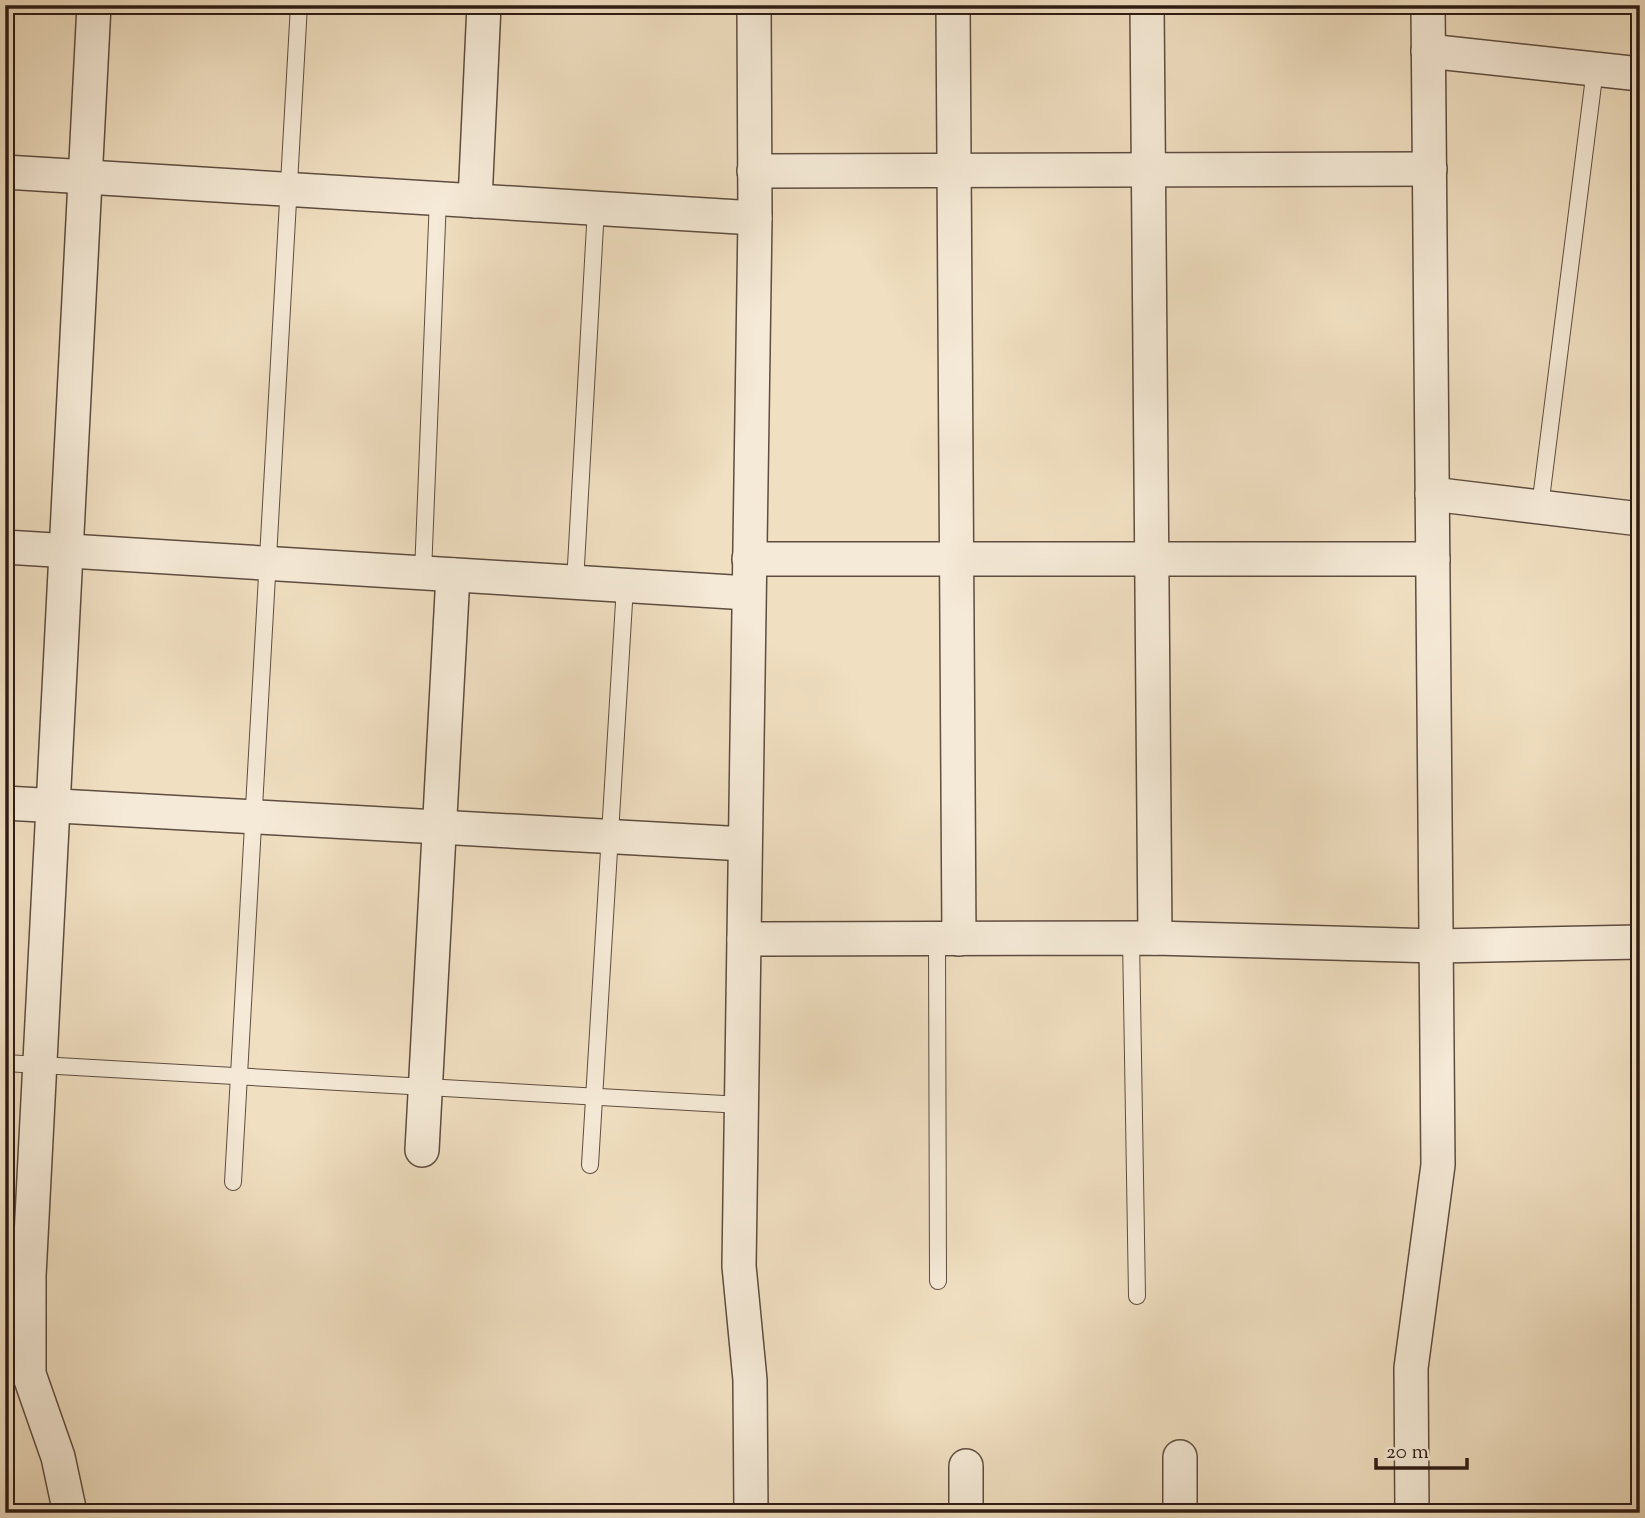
<svg xmlns="http://www.w3.org/2000/svg" width="1645" height="1518" font-family="'Sorts Mill Goudy',serif">
<style>
.lines{fill:none;stroke-linecap:round;stroke-linejoin:round}
.service-casing{stroke:#5e4d40;stroke-width:18}
.minor-casing{stroke:#5e4d40;stroke-width:36}
.service{stroke:#f5ead7;stroke-width:16}
.minor{stroke:#f5ead7;stroke-width:33}
</style>
<rect width="100%" height="100%" fill="#f0dfc1"/>
<filter id="stains"><feTurbulence type="fractalNoise" baseFrequency=".00286" numOctaves="4"/><feColorMatrix values="0 0 0 0 .2 0 0 0 0 .09 0 0 0 0 .02 0 0 0 .5 -.17"/></filter>
<radialGradient id="worn" r=".72"><stop offset=".6" stop-color="#630" stop-opacity="0"/><stop offset="1" stop-color="#630" stop-opacity=".3"/></radialGradient>
<g class="lines">
<!-- service casing -->
<g class="service-casing">
<g id="service">
<path d="M 1540,507 L 1595,69"/>
<path d="M 423,573 L 438,198"/>
<path d="M 575,583 L 596,208"/>
<path d="M 1131,938 L 1137,1296"/>
<path d="M 937,939 L 938,1281"/>
<path d="M 5,1063 L 741,1105"/>
<path d="M 590,1165 L 625,586"/>
<path d="M 233,1182 L 299,5"/>
</g>
</g>
<!-- minor casing -->
<g class="minor-casing">
<g id="minor">
<path d="M 953,5 L 959,939"/>
<path d="M 1147,5 L 1155,938"/>
<path d="M 1428,51 L 1640,74"/>
<path d="M 754,171 L 1430,169"/>
<path d="M 5,172 L 755,218"/>
<path d="M 475,201 L 484,5"/>
<path d="M 1432,494 L 1640,519"/>
<path d="M 5,547 L 748,593"/>
<path d="M 749,559 L 1433,559"/>
<path d="M 5,803 L 745,844"/>
<path d="M 744,939 L 1155,938 L 1436,946 L 1640,942"/>
<path d="M 422,1150 L 453,575"/>
<path d="M 1180,1457 L 1180,1513"/>
<path d="M 966,1466 L 966,1513"/>
<path d="M 70,1513 L 58,1457 L 29,1374 L 29,1276 L 94,5"/>
<path d="M 751,1513 L 750,1380 L 739,1266 L 755,218 L 754,5"/>
<path d="M 1412,1513 L 1411,1368 L 1438,1165 L 1428,5"/>
</g>
</g>
<!-- service -->
<use href="#service" class="service"/>
<!-- minor -->
<use href="#minor" class="minor"/>
</g>
<!-- margin -->
<rect width="1645" height="1518" fill="none" stroke="#f0dfc1" stroke-width="28"/>
<rect x="7" y="7" width="1631" height="1504" fill="none" stroke="#2e1c15" stroke-width="3.5"/>
<rect x="14" y="14" width="1617" height="1490" fill="none" stroke="#2e1c15" stroke-width="2"/>
<!-- scale -->
<path d="M1376 1458v10h91v-10" fill="none" stroke="#2e1c15" stroke-width="3.5"/>
<text x="1386" y="1458" font-size="21" fill="#2e1c15" stroke="#f5ead7" stroke-width="5" paint-order="stroke">20 m</text>
<rect width="100%" height="100%" filter="url(#stains)"/>
<rect width="100%" height="100%" fill="url(#worn)"/>
</svg>
